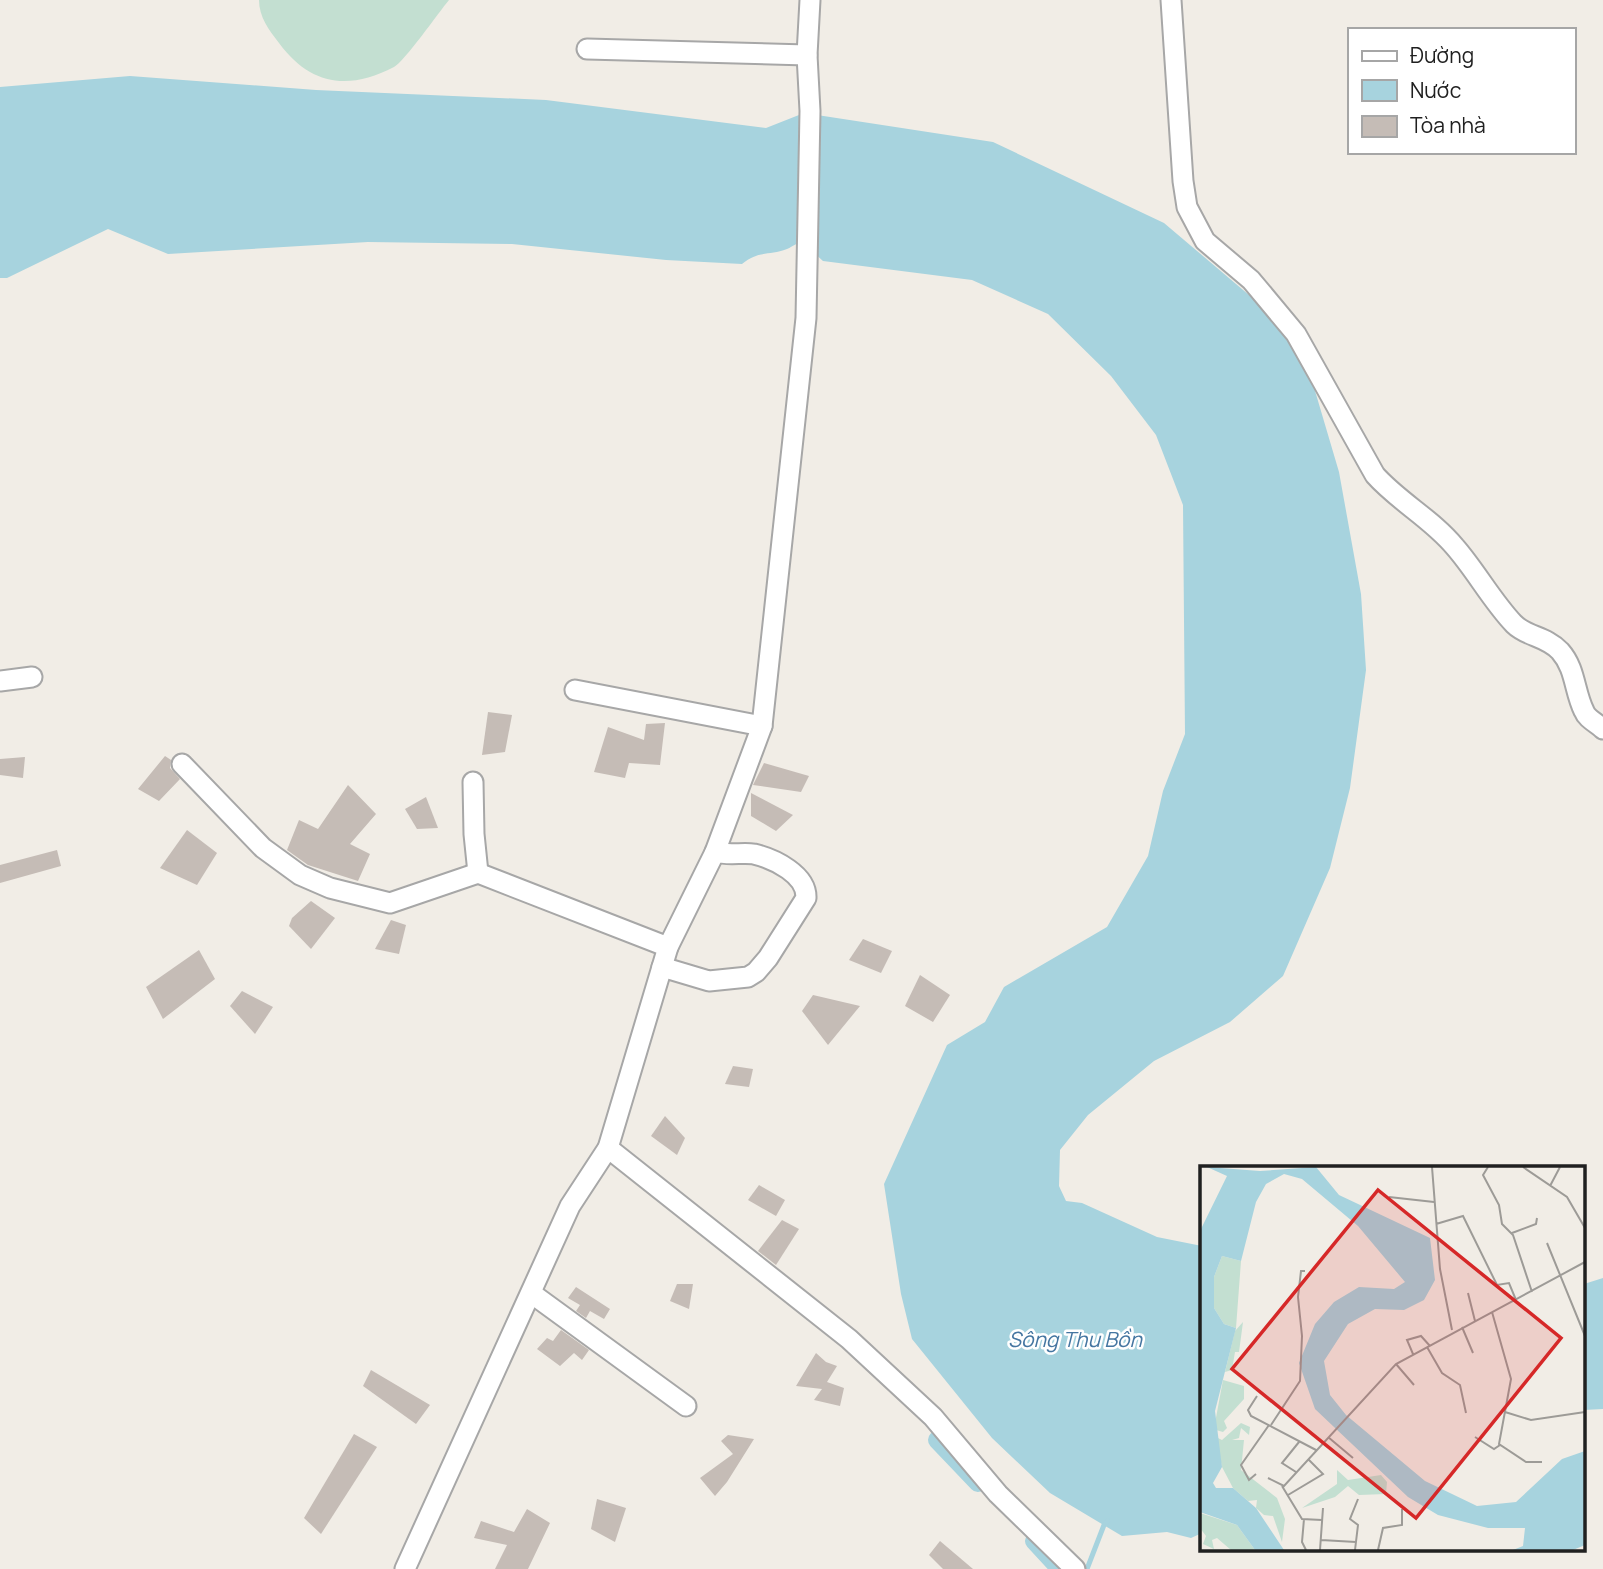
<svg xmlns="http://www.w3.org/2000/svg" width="1603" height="1569" font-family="Manrope,sans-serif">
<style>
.wetland{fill:#c3dfd1}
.water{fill:#a7d3de}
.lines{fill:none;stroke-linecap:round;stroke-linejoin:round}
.stream{stroke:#a7d3de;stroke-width:5}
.canal{stroke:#a7d3de;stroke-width:18}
.building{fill:#c5bcb6}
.minor-casing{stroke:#a7a7a7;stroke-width:23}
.minor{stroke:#fff;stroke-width:19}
.labels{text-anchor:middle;stroke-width:5;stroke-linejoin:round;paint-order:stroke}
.water-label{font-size:21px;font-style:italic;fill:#4576a1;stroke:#fff}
.inset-road{fill:none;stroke:#9d9b97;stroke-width:2}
.view{fill:#d62828;fill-opacity:0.15;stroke:#d62828;stroke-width:3.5}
.inset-edge{fill:none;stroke:#202020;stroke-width:3.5}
</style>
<rect width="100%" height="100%" fill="#f1ede6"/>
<!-- wetland -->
<path class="wetland" d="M 259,0 L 449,0 C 439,12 404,62 394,67 C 348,91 310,85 279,43 C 269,30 259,17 259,0 Z"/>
<!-- water -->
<g class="water">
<path d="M 130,76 L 316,90 L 546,100 L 766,128 L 804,113 L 993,142 L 1164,223 L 1275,317 L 1313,384 L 1339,472 L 1361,594 L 1366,670 L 1350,788 L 1330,868 L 1283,976 L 1230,1022 L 1154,1061 L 1088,1115 L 1060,1150 L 1059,1186 L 1066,1201 L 1082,1203 L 1157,1237 L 1202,1246 L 1202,1533 L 1191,1538 L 1167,1532 L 1122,1536 L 1050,1493 L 992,1438 L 912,1339 L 901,1294 L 884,1184 L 947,1045 L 985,1022 L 1004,987 L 1107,927 L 1148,856 L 1163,791 L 1185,734 L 1183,505 L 1156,435 L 1111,376 L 1048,314 L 972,280 L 823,261 L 803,243 C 795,243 794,246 787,249 C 769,256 759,250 742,264 L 666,260 L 512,244 L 368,242 L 168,254 L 108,229 L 7,278 L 0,278 L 0,87 Z"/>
<path d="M 1603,1278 L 1603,1409 L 1584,1410 L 1584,1284 Z"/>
</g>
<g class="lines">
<!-- stream -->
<path class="stream" d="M 1087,1569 L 1104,1525 L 1108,1521"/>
<!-- canal -->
<g class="canal">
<path d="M 937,1440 L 978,1483"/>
<path d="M 1034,1541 L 1060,1569"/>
</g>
</g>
<!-- building -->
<g class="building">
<path d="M 488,712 L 512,715 L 505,752 L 482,755 Z"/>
<path d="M 665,723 L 660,765 L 629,763 L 625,778 L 594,772 L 608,727 L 644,740 L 646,724 Z"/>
<path d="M 165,756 L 171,760 L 170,768 L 180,779 L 159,801 L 138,789 Z"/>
<path d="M 25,757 L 23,778 L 0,775 L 0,759 Z"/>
<path d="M 764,763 L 809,776 L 801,792 L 753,785 Z"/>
<path d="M 348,785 L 376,814 L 350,844 L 370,854 L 358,881 L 308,865 L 287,850 L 299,820 L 318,829 Z"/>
<path d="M 751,793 L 793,815 L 776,831 L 751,816 Z"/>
<path d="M 426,797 L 438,828 L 417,829 L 405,809 Z"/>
<path d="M 187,830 L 217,853 L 197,885 L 160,868 Z"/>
<path d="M 57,850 L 61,866 L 0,883 L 0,865 Z"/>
<path d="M 311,901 L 335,918 L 311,949 L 289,926 L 292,918 Z"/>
<path d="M 391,920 L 406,925 L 399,954 L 375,949 Z"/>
<path d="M 863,939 L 892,951 L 881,973 L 849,960 Z"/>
<path d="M 199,950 L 215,979 L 163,1019 L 146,987 Z"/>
<path d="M 920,975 L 950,995 L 933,1022 L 905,1006 Z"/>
<path d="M 242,991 L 273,1007 L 255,1034 L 230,1006 Z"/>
<path d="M 813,995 L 860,1006 L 828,1045 L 802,1011 Z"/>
<path d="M 733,1066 L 753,1069 L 749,1087 L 725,1084 Z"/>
<path d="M 665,1116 L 685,1138 L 677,1155 L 651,1136 Z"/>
<path d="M 759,1185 L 785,1200 L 776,1216 L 748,1200 Z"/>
<path d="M 782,1220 L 799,1229 L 776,1265 L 758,1251 Z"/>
<path d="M 677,1284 L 693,1284 L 689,1309 L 670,1301 Z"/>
<path d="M 576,1287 L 610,1309 L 604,1319 L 590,1311 L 586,1318 L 576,1311 L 580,1305 L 568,1298 Z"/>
<path d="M 561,1330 L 589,1350 L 582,1360 L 574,1353 L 560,1366 L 537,1349 L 547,1338 L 553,1341 Z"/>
<path d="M 816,1353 L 826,1362 L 837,1366 L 827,1382 L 844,1388 L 840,1406 L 814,1400 L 822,1389 L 796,1386 Z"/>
<path d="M 371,1370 L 430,1405 L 416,1424 L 363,1386 Z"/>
<path d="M 354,1434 L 377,1447 L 321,1534 L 304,1518 Z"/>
<path d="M 728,1435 L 754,1439 L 727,1482 L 715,1496 L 700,1478 L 733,1454 L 721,1441 Z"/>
<path d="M 597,1499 L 626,1508 L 615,1542 L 591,1529 Z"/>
<path d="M 527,1509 L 550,1523 L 528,1569 L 495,1569 L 507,1545 L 474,1538 L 481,1521 L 514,1532 Z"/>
<path d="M 940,1541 L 973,1569 L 943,1569 L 929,1555 Z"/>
</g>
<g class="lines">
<!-- minor casing -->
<g class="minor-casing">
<g id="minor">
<path d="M 1171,0 L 1183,181 L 1187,207 L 1205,241 L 1251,280 L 1296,334 L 1375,475 C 1399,502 1432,519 1455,547 C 1476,571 1492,601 1514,624 C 1527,637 1546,636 1560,651 C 1576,669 1574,691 1584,711 C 1587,719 1597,723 1603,729"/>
<path d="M 587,49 L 807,55"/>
<path d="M 0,681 L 32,677"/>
<path d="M 575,690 L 762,726"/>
<path d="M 182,764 L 263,848 L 300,875 L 330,888 L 390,903 L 478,873 L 668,947"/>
<path d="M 473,782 L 474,834 L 478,873"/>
<path d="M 662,967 L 709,981 L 748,977 L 756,972 L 768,958 L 806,898 C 807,875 775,859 754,854 C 742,852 730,856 715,852"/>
<path d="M 608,1148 L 849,1339 L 933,1417 L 998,1494 L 1075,1569"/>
<path d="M 531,1293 L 686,1406"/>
<path d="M 405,1569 L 570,1206 L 608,1148 L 668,947 L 715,852 L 762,726 L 806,318 L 810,111 L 807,55 L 810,0"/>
</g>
</g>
<!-- minor -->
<use href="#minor" class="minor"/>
</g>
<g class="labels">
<!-- water labels -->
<g class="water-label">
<text x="1075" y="1347">Sông Thu Bồn</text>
</g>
</g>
<!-- overview -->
<g transform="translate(1200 1166)">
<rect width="385" height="385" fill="#f1ede6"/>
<path d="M 22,90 L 41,95 L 36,162 L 24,158 L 14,142 L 14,111 ZM 43,156 L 39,186 L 35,186 L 32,204 L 25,206 L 35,165 ZM 23,214 L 44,220 L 44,233 L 24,255 L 27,262 L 23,266 L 16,264 L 15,257 ZM 41,257 L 50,261 L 49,269 L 41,262 L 39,272 L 32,274 L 44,274 L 41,304 L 77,332 L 85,353 L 82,376 L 73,350 L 64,349 L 56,342 L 57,334 L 48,335 L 33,322 L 22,301 L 16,271 L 22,274 ZM 137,304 L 148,314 L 181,309 L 187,316 L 186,328 L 159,329 L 148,320 L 135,331 L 102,342 L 137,318 ZM 0,347 L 37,359 L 55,384 L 31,384 L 17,372 L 12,374 L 14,383 L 3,378 L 6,370 L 0,362 Z" fill="#c3dfd1"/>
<path d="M 7,1 L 60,5 L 116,1 L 139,29 L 230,72 L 235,114 L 224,134 L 204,144 L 175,143 L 148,158 L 124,195 L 130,229 L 146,249 L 225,315 L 277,340 L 316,336 L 362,293 L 385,285 L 385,379 L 373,384 L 313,384 L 323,380 L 325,362 L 288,362 L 238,349 L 208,331 L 115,243 L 99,197 L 115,158 L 134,136 L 159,121 L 194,123 L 205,116 L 158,60 L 102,13 L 84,8 L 66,18 L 56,36 L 41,95 L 22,90 L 14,111 L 14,142 L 24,158 L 36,162 L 15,245 L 22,301 L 13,317 L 16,322 L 33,322 L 56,342 L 84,384 L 55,384 L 37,359 L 0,346 L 0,65 L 27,10 Z" fill="#a7d3de"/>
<path class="inset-road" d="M 232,1 L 240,103 L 252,164M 288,1 L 283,9 L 299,39 L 302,58 L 313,69 L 332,126M 323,1 L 367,31 L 385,62M 350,20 L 360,1M 189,31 L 234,36M 236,58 L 263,50 L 297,119 L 309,117 L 316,134M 312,67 L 336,58 L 337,52M 347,77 L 385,170M 268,127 L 275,155M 292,146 L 311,213 L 299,278 L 326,296 L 342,296M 262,161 L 273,187M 227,181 L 242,207 L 260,219 L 266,247M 213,188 L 207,174 L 221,170 L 230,180M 196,198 L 214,219M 57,230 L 48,244 L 51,250 L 116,284M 305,246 L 331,254 L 385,246M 71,259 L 100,215 L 102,170 L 98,131 L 101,105 L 105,105M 128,271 L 153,292M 275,271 L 294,283 L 300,279M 96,306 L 82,297 L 99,276M 56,308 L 49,314 L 41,299 L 69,259M 68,312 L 84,320 L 196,198 L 385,96M 82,320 L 102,353 L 122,354M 88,329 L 123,308 L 108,293M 104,353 L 102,376 L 106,384M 121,374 L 156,376M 120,384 L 123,342M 155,384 L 158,359 L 150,353 L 158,333M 178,384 L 183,362 L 202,359 L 202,343"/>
<path class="view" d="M 178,24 L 361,172 L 216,352 L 32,203 Z"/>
<rect width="385" height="385" class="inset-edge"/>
</g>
<!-- legend -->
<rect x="1348" y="28" width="228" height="126" fill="#ffffff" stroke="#a6a6a6" stroke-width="2"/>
<rect x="1362" y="51" width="35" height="10" fill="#ffffff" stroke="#a6a6a6" stroke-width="2"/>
<text x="1410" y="63" font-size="21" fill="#202020">Đường</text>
<rect x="1362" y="80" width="35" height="21" fill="#a7d3de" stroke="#a6a6a6" stroke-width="2"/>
<text x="1410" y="98" font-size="21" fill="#202020">Nước</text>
<rect x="1362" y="116" width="35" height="21" fill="#c5bcb6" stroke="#a6a6a6" stroke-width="2"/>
<text x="1410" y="133" font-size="21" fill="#202020">Tòa nhà</text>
</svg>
